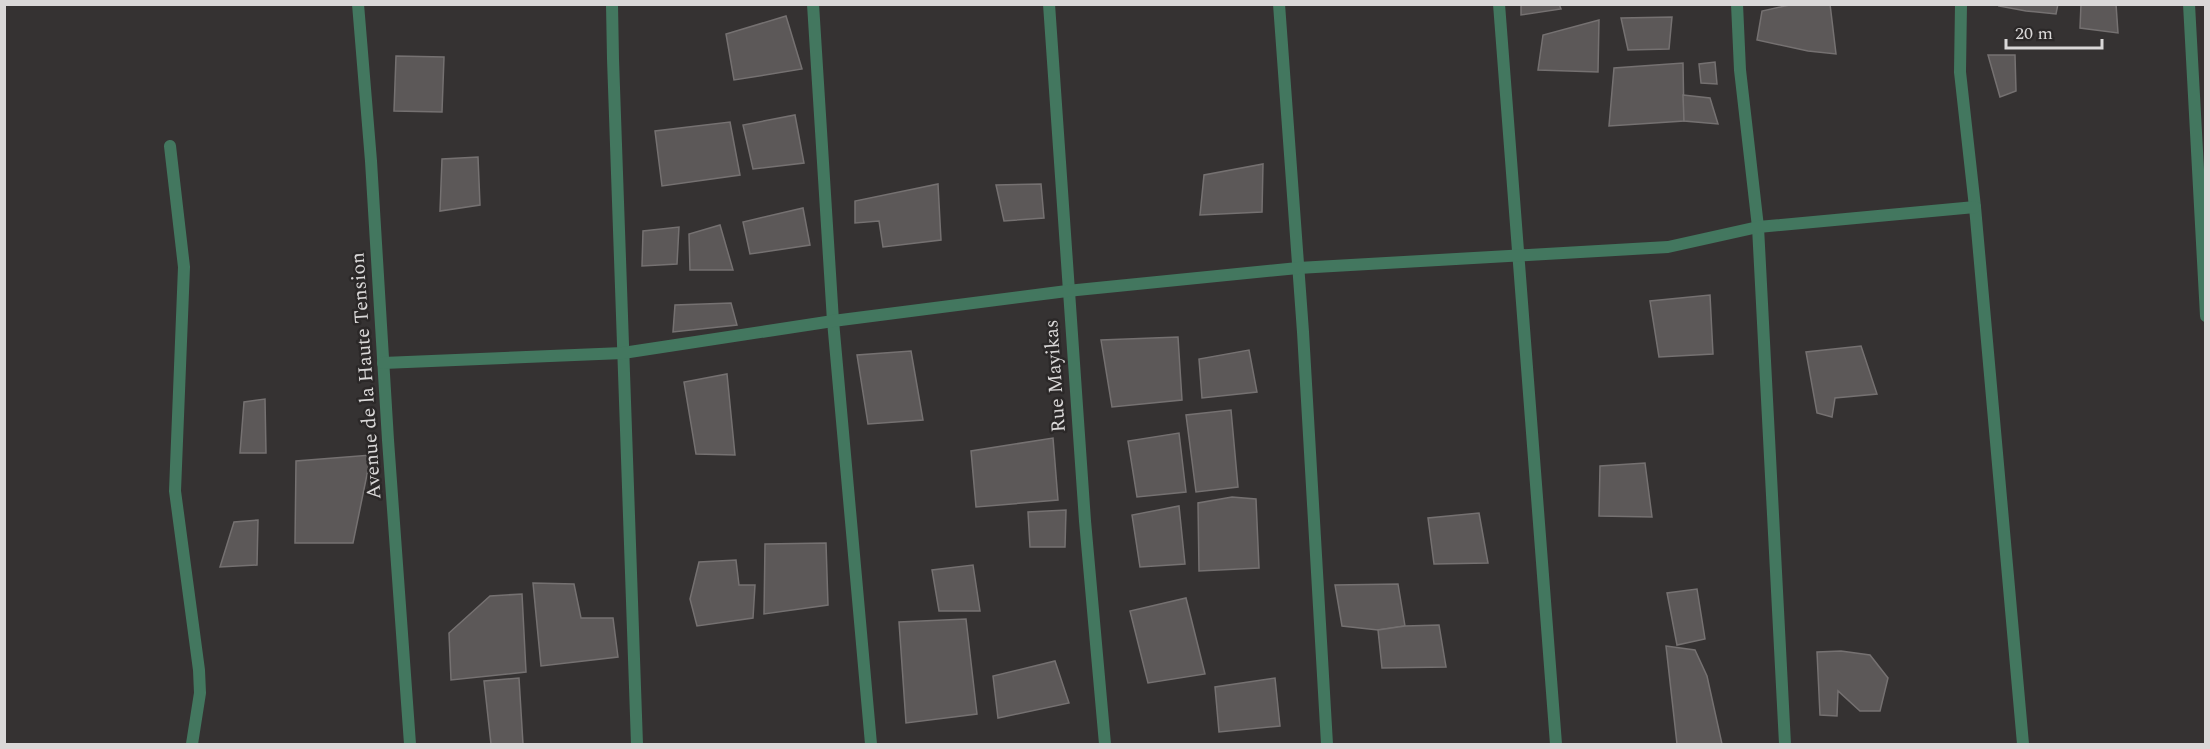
<svg xmlns="http://www.w3.org/2000/svg" width="2210" height="749" font-family="Spectral,serif">
<style>
.building{fill:#5c5858;stroke:#757171;stroke-width:1.5}
.lines{fill:none;stroke-linecap:round;stroke-linejoin:round}
.street{stroke:#43775f;stroke-width:12}
.labels{text-anchor:middle;stroke-width:5;stroke-linejoin:round;paint-order:stroke}
.street-label{font-size:20px;fill:#dad8d8;stroke:#2b2828}
</style>
<rect width="100%" height="100%" fill="#353232"/>
<!-- building -->
<g class="building">
<path d="M 1521,4 L 1559,4 L 1561,9 L 1521,15 Z"/>
<path d="M 1794,4 L 1830,4 L 1836,54 L 1808,51 L 1757,40 L 1762,11 Z"/>
<path d="M 2000,4 L 2058,4 L 2056,14 L 2026,11 L 1999,6 Z"/>
<path d="M 2081,4 L 2116,4 L 2118,33 L 2080,28 Z"/>
<path d="M 786,16 L 802,69 L 734,80 L 726,34 Z"/>
<path d="M 1672,17 L 1669,49 L 1628,50 L 1621,18 Z"/>
<path d="M 1599,20 L 1598,72 L 1538,70 L 1543,35 Z"/>
<path d="M 1988,55 L 2015,55 L 2016,91 L 2000,97 Z"/>
<path d="M 396,56 L 444,57 L 442,112 L 394,111 Z"/>
<path d="M 1715,62 L 1717,84 L 1701,83 L 1699,64 Z"/>
<path d="M 1683,63 L 1684,121 L 1609,126 L 1614,68 Z"/>
<path d="M 1683,95 L 1710,98 L 1718,124 L 1684,121 Z"/>
<path d="M 795,115 L 804,163 L 753,169 L 743,125 Z"/>
<path d="M 730,122 L 740,175 L 662,186 L 655,131 Z"/>
<path d="M 478,157 L 480,205 L 440,211 L 442,159 Z"/>
<path d="M 1263,164 L 1262,212 L 1200,215 L 1204,175 Z"/>
<path d="M 938,184 L 941,240 L 883,247 L 879,221 L 855,223 L 855,201 Z"/>
<path d="M 1041,184 L 1044,218 L 1004,221 L 996,185 Z"/>
<path d="M 803,208 L 810,245 L 750,254 L 743,222 Z"/>
<path d="M 720,225 L 733,270 L 690,270 L 689,234 Z"/>
<path d="M 679,227 L 677,264 L 642,266 L 643,231 Z"/>
<path d="M 1710,295 L 1713,354 L 1659,357 L 1650,301 Z"/>
<path d="M 731,303 L 737,325 L 673,332 L 675,305 Z"/>
<path d="M 1178,337 L 1182,400 L 1112,407 L 1101,340 Z"/>
<path d="M 1861,346 L 1877,394 L 1835,398 L 1832,417 L 1817,413 L 1806,352 Z"/>
<path d="M 1249,350 L 1257,392 L 1202,398 L 1199,359 Z"/>
<path d="M 911,351 L 923,420 L 868,424 L 857,355 Z"/>
<path d="M 727,374 L 735,455 L 696,454 L 684,382 Z"/>
<path d="M 265,399 L 266,453 L 240,453 L 244,402 Z"/>
<path d="M 1231,410 L 1238,487 L 1196,492 L 1186,415 Z"/>
<path d="M 1179,433 L 1186,492 L 1137,497 L 1128,441 Z"/>
<path d="M 1053,438 L 1058,500 L 976,507 L 971,451 Z"/>
<path d="M 371,455 L 353,543 L 295,543 L 296,461 Z"/>
<path d="M 1645,463 L 1652,517 L 1599,516 L 1600,466 Z"/>
<path d="M 1232,497 L 1256,499 L 1259,568 L 1199,571 L 1198,503 Z"/>
<path d="M 1179,506 L 1185,564 L 1140,567 L 1132,515 Z"/>
<path d="M 1066,510 L 1065,547 L 1030,547 L 1028,512 Z"/>
<path d="M 1479,513 L 1488,563 L 1434,564 L 1428,518 Z"/>
<path d="M 258,520 L 257,565 L 220,567 L 234,522 Z"/>
<path d="M 826,543 L 828,605 L 764,614 L 765,544 Z"/>
<path d="M 736,560 L 739,585 L 755,585 L 753,618 L 697,626 L 690,599 L 699,562 Z"/>
<path d="M 973,565 L 980,611 L 939,611 L 932,570 Z"/>
<path d="M 533,583 L 574,584 L 581,618 L 613,618 L 618,657 L 541,666 Z"/>
<path d="M 1398,584 L 1405,626 L 1378,630 L 1342,626 L 1335,585 Z"/>
<path d="M 1697,589 L 1705,639 L 1677,645 L 1667,593 Z"/>
<path d="M 522,594 L 526,672 L 451,680 L 449,633 L 490,596 Z"/>
<path d="M 1186,598 L 1205,674 L 1148,683 L 1130,611 Z"/>
<path d="M 966,619 L 977,714 L 906,723 L 899,622 Z"/>
<path d="M 1439,625 L 1446,667 L 1382,668 L 1378,630 L 1405,626 Z"/>
<path d="M 1666,646 L 1695,650 L 1707,676 L 1722,744 L 1677,744 Z"/>
<path d="M 1841,651 L 1870,655 L 1888,678 L 1880,711 L 1860,711 L 1838,691 L 1837,716 L 1820,715 L 1817,652 Z"/>
<path d="M 1055,661 L 1069,703 L 998,718 L 993,676 Z"/>
<path d="M 519,678 L 523,744 L 491,744 L 484,681 Z"/>
<path d="M 1275,678 L 1280,726 L 1219,732 L 1215,687 Z"/>
</g>
<g class="lines">
<!-- street -->
<g class="street">
<path d="M 358,4 L 371,161 L 388,440 L 410,744"/>
<path d="M 612,4 L 613,59 L 637,744"/>
<path d="M 813,4 L 833,321 L 871,744"/>
<path d="M 1049,4 L 1085,521 L 1105,744"/>
<path d="M 1279,4 L 1303,332 L 1327,744"/>
<path d="M 1499,4 L 1556,744"/>
<path d="M 1737,4 L 1740,70 L 1758,227 L 1785,744"/>
<path d="M 1961,4 L 1960,72 L 1975,207 L 2023,744"/>
<path d="M 2189,4 L 2206,316"/>
<path d="M 170,146 L 184,267 L 175,491 L 199,670 L 200,693 L 192,744"/>
<path d="M 383,363 L 623,353 L 833,321 L 1067,291 L 1298,268 L 1668,247 L 1758,227 L 1975,207"/>
</g>
</g>
<g class="labels">
<!-- street labels -->
<g class="street-label">
<text transform="translate(365 376) rotate(-94)" y="7">Avenue de la Haute Tension</text>
<text transform="translate(1054 376) rotate(-94)" y="7">Rue Mayikas</text>
</g>
</g>
<!-- border -->
<rect width="2210" height="749" fill="none" stroke="#dad8d8" stroke-width="12"/>
<!-- scale -->
<path d="M2006 39v9h96v-9" fill="none" stroke="#dad8d8" stroke-width="3"/>
<text x="2015" y="39" font-size="18" fill="#dad8d8" stroke="#2b2828" stroke-width="4.5" paint-order="stroke">20 m</text>
</svg>
